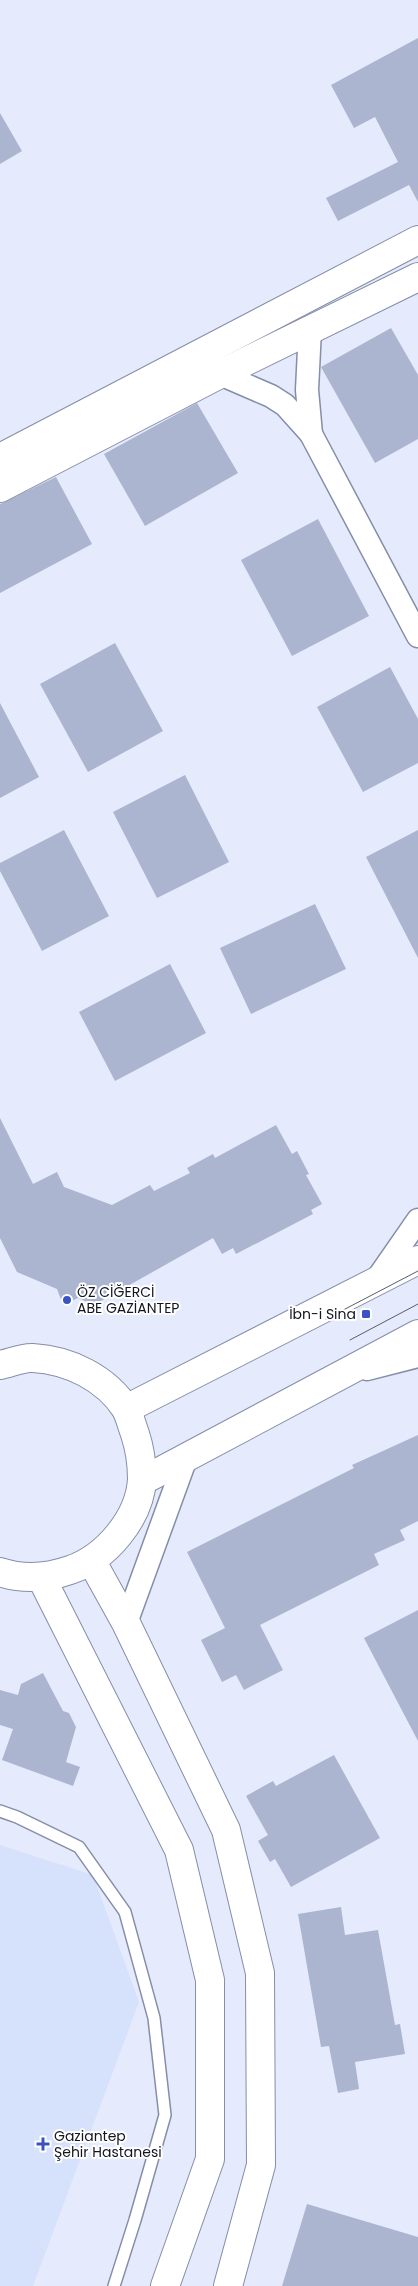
<svg xmlns="http://www.w3.org/2000/svg" width="418" height="2286" font-family="Poppins,sans-serif">
<style>
.built{fill:#d6e1fc}
.building{fill:#abb5cf}
.lines{fill:none;stroke-linecap:round;stroke-linejoin:round}
.service-casing{stroke:#858ea7;stroke-width:14}
.minor-casing{stroke:#858ea7;stroke-width:25}
.tertiary-casing{stroke:#858ea7;stroke-width:30}
.secondary-casing{stroke:#858ea7;stroke-width:30}
.service{stroke:#fff;stroke-width:11}
.minor{stroke:#fff;stroke-width:22}
.tertiary{stroke:#fff;stroke-width:28}
.secondary{stroke:#fff;stroke-width:28}
.tram{stroke:#595d69;stroke-width:1}
.poi-dot{fill:#3a52c4;stroke:#fff;stroke-width:2}
.labels{text-anchor:middle;stroke-width:4;stroke-linejoin:round;paint-order:stroke}
.poi-label{font-size:14px;fill:#13161f;stroke:#fff;text-anchor:start}
</style>
<rect width="100%" height="100%" fill="#e5ebfc"/>
<!-- built -->
<path class="built" d="M 0,1845 L 93,1875 L 139,2002 L 33,2286 L 0,2286 Z"/>
<!-- building -->
<g class="building">
<path d="M 418,38 L 418,202 L 409,185 L 338,221 L 326,198 L 398,162 L 375,117 L 354,128 L 331,85 Z"/>
<path d="M 0,113 L 22,151 L 0,164 Z"/>
<path d="M 391,328 L 418,375 L 418,439 L 375,463 L 321,367 Z"/>
<path d="M 197,403 L 238,473 L 145,526 L 104,454 Z"/>
<path d="M 56,477 L 92,544 L 0,593 L 0,504 Z"/>
<path d="M 318,519 L 369,616 L 292,656 L 241,560 Z"/>
<path d="M 115,643 L 163,731 L 88,772 L 40,684 Z"/>
<path d="M 390,667 L 418,719 L 418,763 L 363,792 L 317,707 Z"/>
<path d="M 0,703 L 39,777 L 0,798 Z"/>
<path d="M 185,775 L 229,862 L 157,898 L 113,812 Z"/>
<path d="M 64,830 L 109,916 L 42,951 L 0,871 L 0,863 Z"/>
<path d="M 418,830 L 418,958 L 366,857 Z"/>
<path d="M 315,904 L 346,969 L 251,1014 L 220,948 Z"/>
<path d="M 170,964 L 206,1033 L 115,1081 L 79,1012 Z"/>
<path d="M 0,1118 L 33,1184 L 57,1172 L 64,1187 L 112,1205 L 150,1185 L 154,1191 L 190,1173 L 187,1168 L 213,1154 L 215,1158 L 276,1125 L 292,1154 L 297,1151 L 309,1174 L 306,1175 L 322,1204 L 311,1210 L 313,1214 L 236,1254 L 233,1248 L 222,1254 L 213,1238 L 94,1305 L 78,1298 L 63,1305 L 57,1289 L 17,1272 L 0,1238 Z"/>
<path d="M 418,1435 L 418,1521 L 400,1530 L 405,1540 L 374,1554 L 379,1565 L 260,1625 L 283,1670 L 244,1690 L 236,1675 L 222,1682 L 201,1640 L 225,1628 L 187,1552 L 354,1468 L 352,1465 Z"/>
<path d="M 418,1610 L 418,1741 L 364,1638 Z"/>
<path d="M 43,1673 L 63,1711 L 69,1713 L 76,1727 L 66,1762 L 80,1767 L 73,1786 L 2,1760 L 13,1729 L 0,1725 L 0,1690 L 18,1695 L 21,1684 Z"/>
<path d="M 334,1755 L 380,1838 L 291,1887 L 275,1859 L 270,1862 L 258,1841 L 268,1835 L 246,1796 L 273,1781 L 276,1786 Z"/>
<path d="M 341,1907 L 345,1935 L 378,1930 L 395,2025 L 400,2024 L 405,2054 L 355,2062 L 359,2089 L 338,2093 L 329,2046 L 321,2047 L 298,1914 Z"/>
<path d="M 307,2204 L 418,2237 L 418,2286 L 282,2286 Z"/>
</g>
<g class="lines">
<!-- service casing -->
<g class="service-casing">
<path id="service" d="M 0,1811 L 17,1817 L 79,1847 L 125,1912 L 154,2018 L 165,2115 L 135,2220 L 114,2286"/>
</g>
<!-- minor casing -->
<g class="minor-casing">
<g id="minor">
<path d="M 310,329 L 307,390 L 311,434"/>
<path d="M 220,374 L 271,396 L 285,405 L 311,434 L 418,636"/>
<path d="M 375,1282 L 418,1220"/>
<path d="M 367,1369 L 418,1356"/>
<path d="M 126,1623 L 186,1458"/>
</g>
</g>
<!-- tertiary casing -->
<g class="tertiary-casing">
<g id="tertiary">
<path d="M 0,458 L 418,240"/>
<path d="M 0,488 L 220,374 L 418,277"/>
<path d="M 91,1560 L 126,1623 L 226,1830 L 260,1973 L 261,2165 L 228,2286"/>
<path d="M 41,1577 L 179,1850 L 210,1980 L 210,2159 L 165,2286"/>
</g>
</g>
<!-- secondary casing -->
<g class="secondary-casing">
<g id="secondary">
<path d="M 0,1365 C 10,1363 23,1357 33,1358 C 69,1360 106,1378 126,1409 C 130,1417 132,1426 135,1434 C 140,1449 142,1464 142,1479 C 140,1518 106,1558 70,1570 C 47,1578 24,1580 0,1572"/>
<path d="M 126,1409 L 418,1260"/>
<path d="M 142,1481 L 418,1334"/>
</g>
</g>
<!-- service -->
<use href="#service" class="service"/>
<!-- minor -->
<use href="#minor" class="minor"/>
<!-- tertiary -->
<use href="#tertiary" class="tertiary"/>
<!-- secondary -->
<use href="#secondary" class="secondary"/>
<!-- tram -->
<g class="tram">
<path d="M 326,1319 L 418,1271"/>
<path d="M 350,1340 L 418,1304"/>
</g>
</g>
<!-- markers -->
<g class="poi-dot">
<circle cx="67" cy="1300" r="5"/>
<rect x="361" y="1309" width="10" height="10" rx="2.5"/>
<path d="M40.5 2136.5h5v5h5v5h-5v5h-5v-5h-5v-5h5z"/>
</g>
<g class="labels">
<!-- poi labels -->
<g class="poi-label">
<text x="77" y="1297">ÖZ CİĞERCİ<tspan x="77" dy="16">ABE GAZİANTEP</tspan></text>
<text x="356" y="1319" text-anchor="end">İbn-i Sina</text>
<text x="54" y="2141">Gaziantep<tspan x="54" dy="16">Şehir Hastanesi</tspan></text>
</g>
</g>
</svg>
